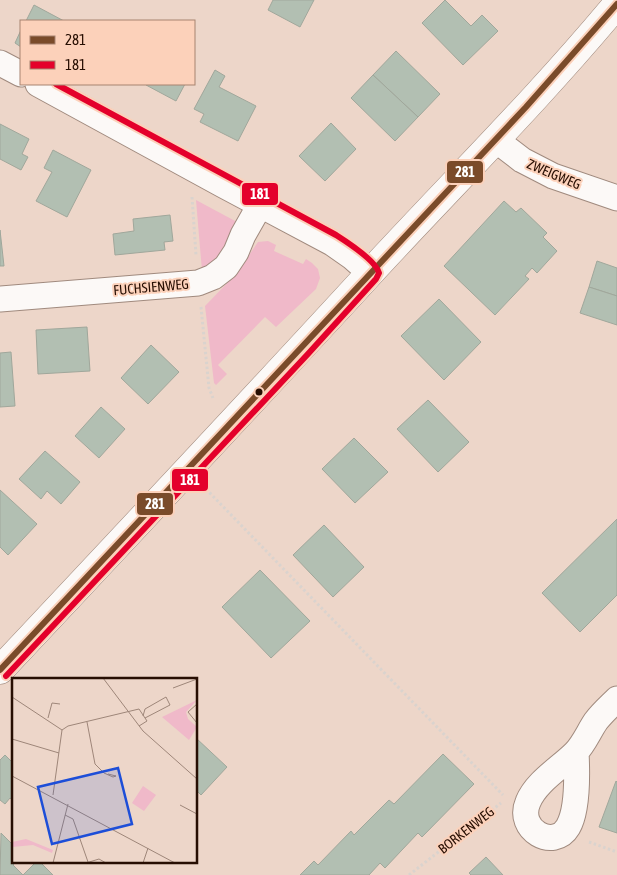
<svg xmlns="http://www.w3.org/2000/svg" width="617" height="875" font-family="'Asap Condensed',sans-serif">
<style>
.green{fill:#f0b9c9}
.building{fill:#b2bfb2;stroke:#a0a79b}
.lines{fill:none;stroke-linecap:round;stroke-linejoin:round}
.street-casing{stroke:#a08a7e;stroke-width:27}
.secondary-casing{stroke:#a08a7e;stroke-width:29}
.path{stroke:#dad3ce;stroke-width:3;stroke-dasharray:2.5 2.5;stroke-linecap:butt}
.street{stroke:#fcf9f7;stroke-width:25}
.secondary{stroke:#fcf9f7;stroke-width:28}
.bus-1-casing{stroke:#fcd1ba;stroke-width:10}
.bus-2-casing{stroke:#fcd1ba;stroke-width:10}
.bus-1{stroke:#7a4b2a;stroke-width:6}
.bus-2{stroke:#e4002b;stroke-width:6}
.bus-dot{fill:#270e02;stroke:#fcd1ba;stroke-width:2}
.labels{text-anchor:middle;stroke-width:4;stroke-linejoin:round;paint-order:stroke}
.street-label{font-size:14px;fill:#270e02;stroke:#fcd1ba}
.inset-road{fill:none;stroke:#9e8679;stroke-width:1}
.view{fill:#1d4ed8;fill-opacity:0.15;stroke:#1d4ed8;stroke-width:2.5}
.inset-edge{fill:none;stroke:#270e02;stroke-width:2.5}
.line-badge{stroke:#fcd1ba;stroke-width:2}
.badge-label{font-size:14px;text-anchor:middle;font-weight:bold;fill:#fff}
</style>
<rect width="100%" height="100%" fill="#edd6c9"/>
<!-- green -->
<g class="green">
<path d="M 196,200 L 237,222 L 219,257 L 202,271 Z"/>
<path d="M 268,241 L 276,245 L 274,251 L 303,264 L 306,259 L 312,263 L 318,269 L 320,278 L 316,289 L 276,327 L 265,317 L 218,365 L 227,374 L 216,385 L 214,383 L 205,306 L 236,274 L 258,242 Z"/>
</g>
<!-- building -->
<g class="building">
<path d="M 273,0 L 314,0 L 300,27 L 268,10 Z"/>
<path d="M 445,0 L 471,26 L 482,15 L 498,31 L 463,65 L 422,23 Z"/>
<path d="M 34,5 L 64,21 L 26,21 Z"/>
<path d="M 21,30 L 21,47 L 15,43 Z"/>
<path d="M 396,51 L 440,94 L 418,117 L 373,75 Z"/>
<path d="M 215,70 L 225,76 L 219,87 L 256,106 L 238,141 L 200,122 L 204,114 L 194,109 Z"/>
<path d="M 373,75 L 418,117 L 395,141 L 351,98 Z"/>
<path d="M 147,84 L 185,84 L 176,101 L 146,85 Z"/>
<path d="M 331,123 L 356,149 L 325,181 L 299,156 Z"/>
<path d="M 0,124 L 29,139 L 22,154 L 28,157 L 21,170 L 0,159 Z"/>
<path d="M 53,150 L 91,170 L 67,217 L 36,201 L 52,172 L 44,168 Z"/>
<path d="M 504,201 L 516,212 L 521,208 L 547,233 L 543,237 L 557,251 L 537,273 L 532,268 L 525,276 L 529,279 L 495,315 L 444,266 Z"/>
<path d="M 170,215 L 173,241 L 164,242 L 165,250 L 115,255 L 113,234 L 134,231 L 133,219 Z"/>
<path d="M 0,230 L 4,266 L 0,266 Z"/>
<path d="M 597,261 L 617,268 L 617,296 L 589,287 Z"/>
<path d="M 589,287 L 617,296 L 617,325 L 580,313 Z"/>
<path d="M 439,299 L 481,342 L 444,380 L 401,336 Z"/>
<path d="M 87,327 L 90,371 L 38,374 L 36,330 Z"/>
<path d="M 151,345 L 179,372 L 148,404 L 121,378 Z"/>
<path d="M 11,352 L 15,406 L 0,407 L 0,353 Z"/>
<path d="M 428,400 L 469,442 L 438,472 L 397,429 Z"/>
<path d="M 101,407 L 125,429 L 99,458 L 75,436 Z"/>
<path d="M 354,438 L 388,472 L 355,503 L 322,469 Z"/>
<path d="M 45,451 L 80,482 L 61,504 L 47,491 L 41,499 L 19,479 Z"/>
<path d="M 0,490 L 37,524 L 8,555 L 0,547 Z"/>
<path d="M 617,519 L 617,595 L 580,632 L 542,593 Z"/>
<path d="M 324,525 L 364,567 L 333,597 L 293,555 Z"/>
<path d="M 260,570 L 310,621 L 271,658 L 222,607 Z"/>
<path d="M 196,738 L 227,767 L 201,795 L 196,790 Z"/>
<path d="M 443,754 L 474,784 L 422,837 L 418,833 L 385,868 L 380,863 L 369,875 L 300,875 L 314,861 L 318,865 L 351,831 L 354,835 L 389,800 L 394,804 Z"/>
<path d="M 5,755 L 14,764 L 14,801 L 10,798 L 5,804 L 0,800 L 0,760 Z"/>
<path d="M 616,781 L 617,782 L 617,833 L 599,827 Z"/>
<path d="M 1,833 L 14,846 L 14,861 L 17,861 L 13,865 L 23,875 L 0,875 Z"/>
<path d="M 486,857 L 503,875 L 471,875 L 469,873 Z"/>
<path d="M 37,861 L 39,861 L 53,875 L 23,875 Z"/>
</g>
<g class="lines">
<!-- street casing -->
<g class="street-casing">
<g id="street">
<path d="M 0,63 L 21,74"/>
<path d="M 38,84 L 223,185 L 332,243 L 352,257 L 370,273"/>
<path d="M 496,140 L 522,160 L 553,176 L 617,198"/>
<path d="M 0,299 L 198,283 L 213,277 L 226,267 L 236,252 L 243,235 L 260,205"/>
<path d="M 576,752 C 577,771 578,810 568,827 C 554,851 516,830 528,802 C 536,782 560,768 575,753 C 584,744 589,731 596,721 C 602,713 610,706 617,699"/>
</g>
</g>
<!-- secondary casing -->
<g class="secondary-casing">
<path id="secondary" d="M 0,670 C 124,538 248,406 370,273 C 453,183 539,98 617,4"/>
</g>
<!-- path -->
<g class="path">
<path d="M 192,197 L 196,255"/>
<path d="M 201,307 L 209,388 L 213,398"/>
<path d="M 206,489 L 503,795"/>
<path d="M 589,842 L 617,852"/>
<path d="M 409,875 L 501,803"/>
</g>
<!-- street -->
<use href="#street" class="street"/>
<!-- secondary -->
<use href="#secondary" class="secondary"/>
<!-- bus-1 casing -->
<g class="bus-1-casing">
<path id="bus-1" d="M 0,670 L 526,107 L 617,4"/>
</g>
<!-- bus-2 casing -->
<g class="bus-2-casing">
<path id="bus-2" d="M 6,676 L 307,355 L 376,279 L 379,273 C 376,261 347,242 336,235 L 56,84"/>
</g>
<!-- bus-1 -->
<use href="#bus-1" class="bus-1"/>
<!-- bus-2 -->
<use href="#bus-2" class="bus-2"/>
</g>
<!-- markers -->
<circle class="bus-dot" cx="259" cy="392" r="4.5"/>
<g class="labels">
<!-- street labels -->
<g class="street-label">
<text transform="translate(554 174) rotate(23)" y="5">ZWEIGWEG</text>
<text transform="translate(151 287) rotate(-5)" y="5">FUCHSIENWEG</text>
<text transform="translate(466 830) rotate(-38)" y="5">BORKENWEG</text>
</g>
</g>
<!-- overview -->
<g transform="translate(12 678)">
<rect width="185" height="185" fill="#edd6c9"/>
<path d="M 185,22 L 174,34 L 176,41 L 185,49 L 177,62 L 150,39 ZM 131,108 L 144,117 L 132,133 L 120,125 ZM 14,161 L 41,172 L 40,175 L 21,167 L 0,169 L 0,164 Z" fill="#f0b9c9"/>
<path class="inset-road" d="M 91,0 L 131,53 L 185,101M 161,10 L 185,1M 0,19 L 50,52M 185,26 L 176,34 L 185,45M 131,38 L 133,31 L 154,19 L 158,27 L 133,40M 36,40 L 40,25 L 48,26M 75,44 L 83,86 L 92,95 L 101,99 L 104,98 L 96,96M 50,52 L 56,48 L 127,31 L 135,43 L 127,48M 0,61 L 47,75M 0,98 L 163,185M 41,117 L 50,52M 168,127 L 185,136M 53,137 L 61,141 L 76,184M 41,185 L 56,126M 74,185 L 87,181 L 94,185M 131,185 L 136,170"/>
<path class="view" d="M 106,90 L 120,146 L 40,166 L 26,109 Z"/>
<rect width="185" height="185" class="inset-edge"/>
</g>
<g class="line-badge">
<rect x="446" y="160" width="38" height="24" rx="5" fill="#7a4b2a"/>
<rect x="241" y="182" width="38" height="24" rx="5" fill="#e4002b"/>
<rect x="171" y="468" width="38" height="24" rx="5" fill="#e4002b"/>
<rect x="136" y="492" width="38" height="24" rx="5" fill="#7a4b2a"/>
</g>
<g class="badge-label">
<text x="465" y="177">281</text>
<text x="260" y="199">181</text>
<text x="190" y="485">181</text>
<text x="155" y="509">281</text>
</g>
<!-- legend -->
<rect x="20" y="20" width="175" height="65" fill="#fcd1ba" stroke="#a78370"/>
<rect x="30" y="36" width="25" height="8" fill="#7a4b2a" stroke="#a78370"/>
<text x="65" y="45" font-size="15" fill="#270e02">281</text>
<rect x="30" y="61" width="25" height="8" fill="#e4002b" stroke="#a78370"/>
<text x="65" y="70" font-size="15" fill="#270e02">181</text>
</svg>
